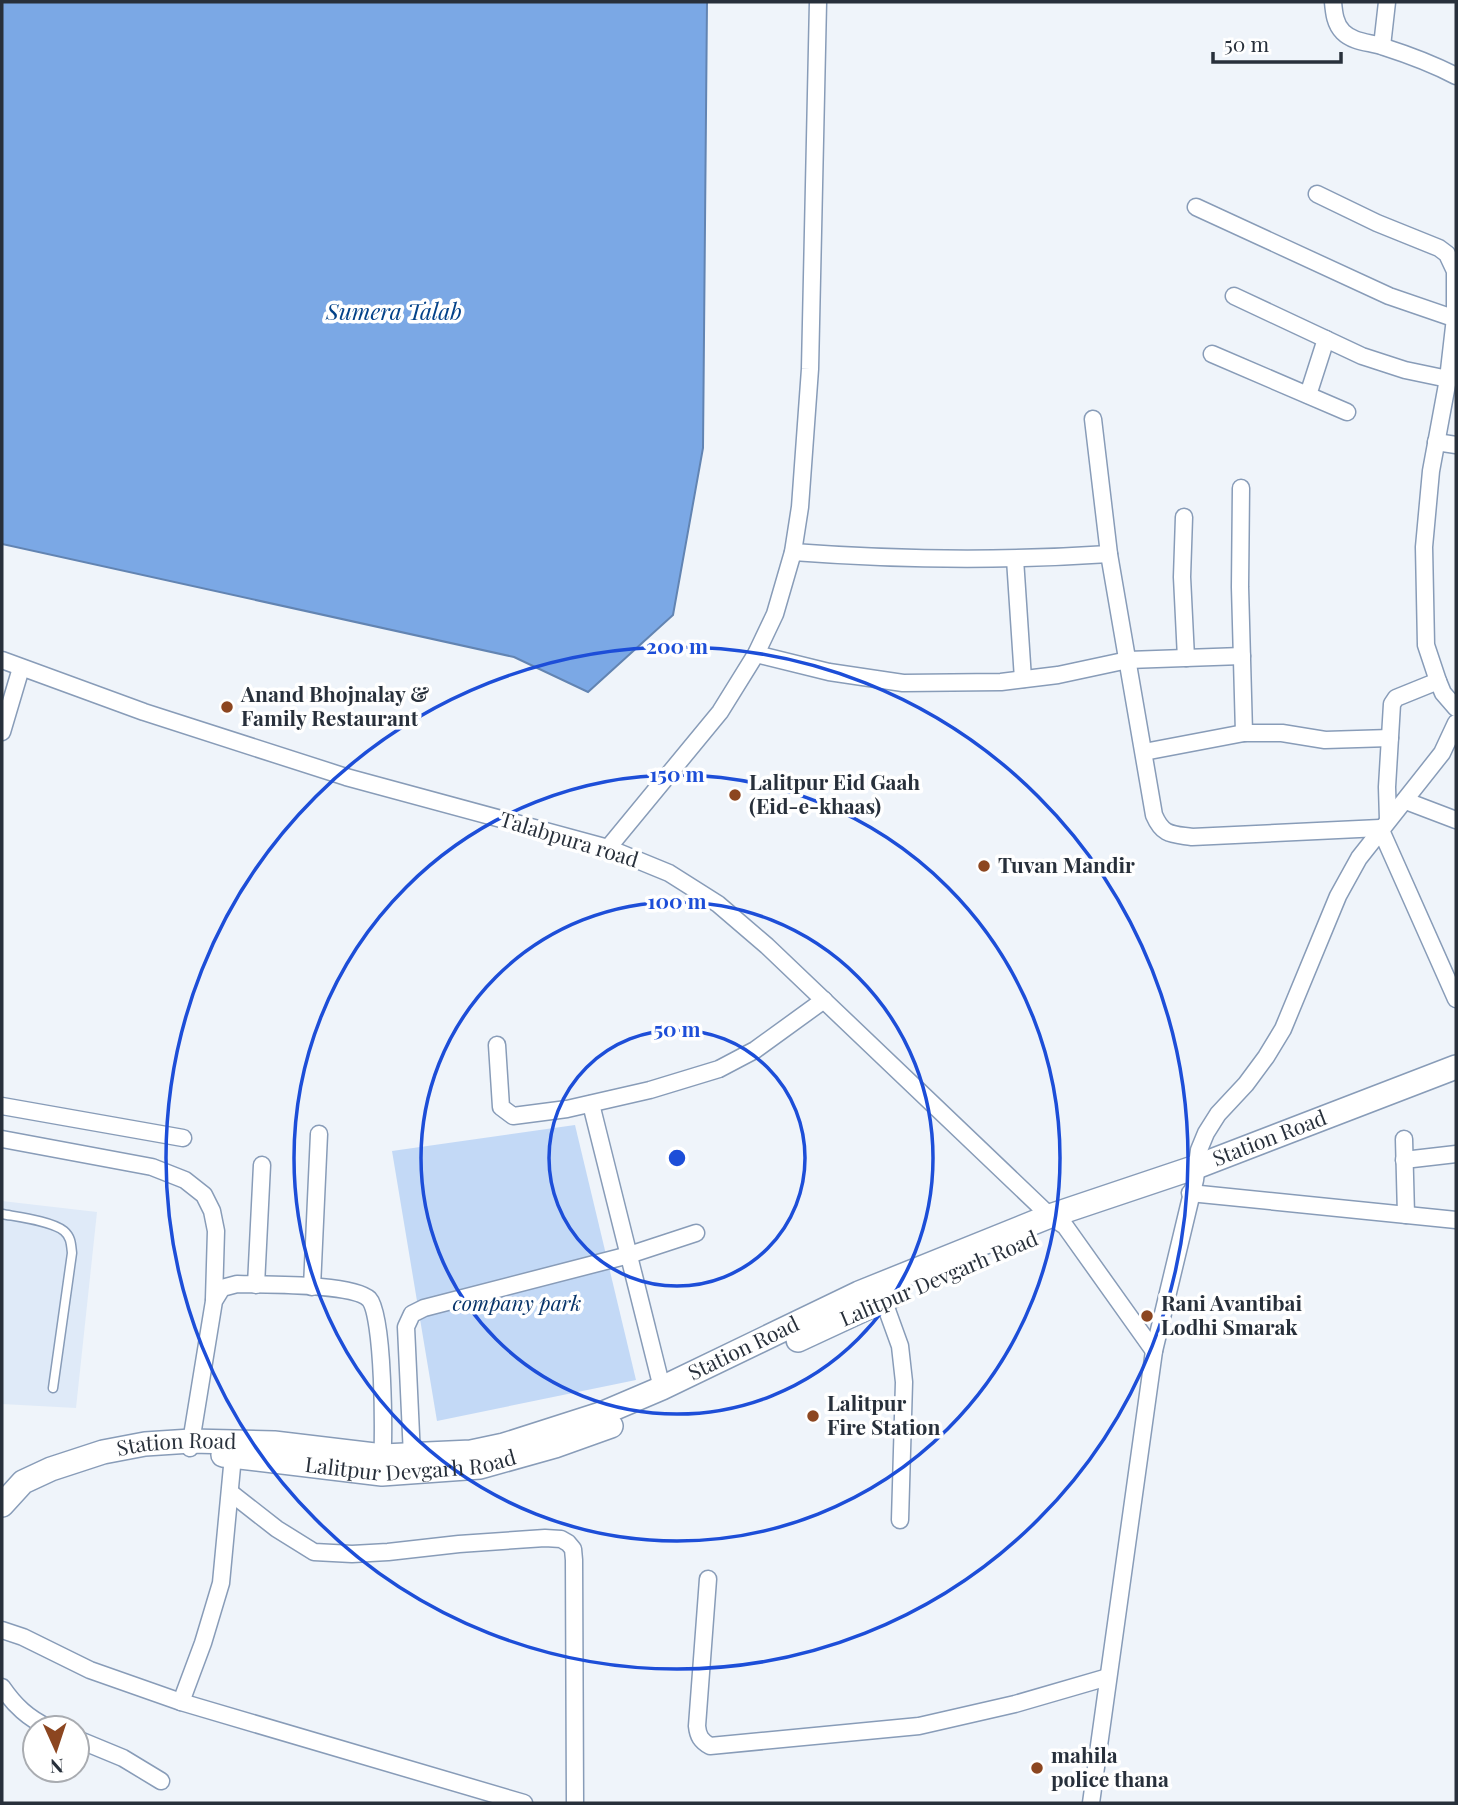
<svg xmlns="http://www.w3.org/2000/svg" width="1458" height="1805" font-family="'Playfair Display',serif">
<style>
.built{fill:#dfeaf8}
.green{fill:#c3d9f6}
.water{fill:#7ba8e5;stroke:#6284b2;stroke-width:2}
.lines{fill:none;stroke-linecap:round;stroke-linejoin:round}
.lane-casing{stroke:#889cb8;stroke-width:11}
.street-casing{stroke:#889cb8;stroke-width:19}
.secondary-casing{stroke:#889cb8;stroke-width:26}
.lane{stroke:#fff;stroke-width:8}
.street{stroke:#fff;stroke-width:16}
.secondary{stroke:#fff;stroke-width:23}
.ring{fill:none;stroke:#1d4ed8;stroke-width:3.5}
.poi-dot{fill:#8c4620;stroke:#fff;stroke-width:2.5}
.labels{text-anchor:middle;stroke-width:7;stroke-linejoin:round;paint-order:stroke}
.poi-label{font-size:21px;font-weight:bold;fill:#28303b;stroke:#fff;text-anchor:start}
.street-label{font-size:21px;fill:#28303b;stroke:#fff}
.park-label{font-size:21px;font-style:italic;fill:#07346a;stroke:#fff}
.water-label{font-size:23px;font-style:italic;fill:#034289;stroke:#fff}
.centre{fill:#1d4ed8;stroke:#fff;stroke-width:3.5}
.ring-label{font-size:21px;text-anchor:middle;font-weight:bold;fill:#1d4ed8;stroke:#fff;stroke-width:7;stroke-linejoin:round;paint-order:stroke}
</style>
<rect width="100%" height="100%" fill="#eff4fa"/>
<!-- built -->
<path class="built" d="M 2,1201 L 97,1212 L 76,1408 L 2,1404 Z"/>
<!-- green -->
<path class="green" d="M 575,1125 L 636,1380 L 437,1421 L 392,1151 Z"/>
<!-- water -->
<path class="water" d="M 2,2 L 707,2 L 703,448 L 673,615 L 588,692 L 514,657 L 2,544 Z"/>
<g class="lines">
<!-- lane casing -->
<g class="lane-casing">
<path id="lane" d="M 2,1214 C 18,1217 52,1221 64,1231 C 71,1237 71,1244 72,1253 L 53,1388"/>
</g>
<!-- street casing -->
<g class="street-casing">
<g id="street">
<path d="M 1333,2 C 1334,13 1335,24 1343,32 C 1354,43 1371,42 1384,47 C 1409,55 1433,64 1456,76"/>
<path d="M 1382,46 L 1387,2"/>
<path d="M 1317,194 L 1377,223 L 1439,248 L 1447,254 L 1455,271 L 1455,318 L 1448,379 L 1431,471 L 1424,547 L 1426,645 L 1438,681 L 1443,693 L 1456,708"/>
<path d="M 1196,207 L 1389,296 L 1456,319"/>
<path d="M 1234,296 L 1362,356 L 1405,370 L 1448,379"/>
<path d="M 1212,354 L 1347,412"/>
<path d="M 1308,395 L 1326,339"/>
<path d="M 1093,419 L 1109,554 L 1154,815 C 1163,836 1172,834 1192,837 L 1380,828 L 1456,999"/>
<path d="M 1436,442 L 1456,445"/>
<path d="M 1241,488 L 1240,587 L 1244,733"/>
<path d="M 1184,517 L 1182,577 L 1186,658"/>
<path d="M 793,552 C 899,560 1004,561 1109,554"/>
<path d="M 1015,559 L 1023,679"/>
<path d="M 756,654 L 829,672 L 903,683 L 1001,682 L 1058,675 L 1128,660 L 1242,656"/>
<path d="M 2,660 L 144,712 L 346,777 L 608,848 L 669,873 L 718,904 L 767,946 L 1050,1216 L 1065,1226 L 1154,1351"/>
<path d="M 2,732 L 21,668"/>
<path d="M 1144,752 L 1244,733 L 1282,733 L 1325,740 L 1390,738"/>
<path d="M 1406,801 L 1456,820"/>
<path d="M 1388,820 L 1387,787 L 1392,704 L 1396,698 L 1438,681"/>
<path d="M 608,848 L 720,712 L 756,654 L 775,614 L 793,552 L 800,507 L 810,369 L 818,2"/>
<path d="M 497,1045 L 501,1107 L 513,1116 L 567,1109 L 650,1090 L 719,1069 L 755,1050 L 824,1000"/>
<path d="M 591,1104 L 662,1388"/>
<path d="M 2,1106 L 183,1138"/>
<path d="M 2,1139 L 152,1167 L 185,1180 L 204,1195 L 212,1211 L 216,1231 L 214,1299"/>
<path d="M 1404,1139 L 1406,1215"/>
<path d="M 1404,1160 L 1456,1154"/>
<path d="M 1190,1193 L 1456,1220"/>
<path d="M 256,1285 L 262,1165"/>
<path d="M 312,1287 L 319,1134"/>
<path d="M 883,1299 L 900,1346 L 904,1382 L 900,1520"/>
<path d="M 190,1448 L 214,1301 L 222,1288 L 237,1284 C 264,1285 352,1283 369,1299 C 384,1315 384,1438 382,1464"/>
<path d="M 412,1456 L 406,1327 L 412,1314 L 424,1308 L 629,1255 L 696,1233"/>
<path d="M 231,1493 L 277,1529 L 314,1552 L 352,1554 L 388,1552 L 459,1544 L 545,1538 L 561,1539 L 568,1543 L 573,1549 L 574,1560 L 575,1803"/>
<path d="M 708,1579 L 697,1726 C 698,1736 701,1741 710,1746 L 919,1726 L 1015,1704 L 1108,1677"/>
<path d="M 2,1630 L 23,1637 L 90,1670 L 181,1702 L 524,1803"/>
<path d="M 2,1687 C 15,1706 28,1718 49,1728"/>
<path d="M 181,1702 L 203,1643 L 221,1583 L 233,1456"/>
<path d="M 77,1739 L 123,1758 L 161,1781"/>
<path d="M 1091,1803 L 1154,1351 L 1195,1180 L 1199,1150 L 1206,1133 L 1218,1114 L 1246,1084 L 1266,1057 L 1283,1029 L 1338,896 L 1359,858 L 1442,753 L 1456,723"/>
</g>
</g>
<!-- secondary casing -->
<g class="secondary-casing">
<g id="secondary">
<path d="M 798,1340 L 897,1294"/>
<path id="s1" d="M 223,1455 L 382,1474 L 480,1467 L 555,1446 L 611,1426"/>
<path id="s2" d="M 2,1505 L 23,1482 L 51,1469 L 103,1452 L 145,1444 L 191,1441 L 274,1443 L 383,1456 L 471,1452 L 504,1445 L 601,1414 L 662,1388 L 859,1293 L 1050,1216 L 1196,1167 L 1456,1067"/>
</g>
</g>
<!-- lane -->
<use href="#lane" class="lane"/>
<!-- street -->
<use href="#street" class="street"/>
<!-- secondary -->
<use href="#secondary" class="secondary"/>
</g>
<!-- distance rings -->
<g class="ring">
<circle cx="677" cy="1158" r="128"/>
<circle cx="677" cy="1158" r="256"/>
<circle cx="677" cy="1158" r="383"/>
<circle cx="677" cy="1158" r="511"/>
</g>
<!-- markers -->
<g class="poi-dot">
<circle cx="227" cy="707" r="7"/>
<circle cx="735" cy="795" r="7"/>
<circle cx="984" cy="866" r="7"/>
<circle cx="1147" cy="1316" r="7"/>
<circle cx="813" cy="1416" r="7"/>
<circle cx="1037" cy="1768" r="7"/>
</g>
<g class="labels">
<!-- poi labels -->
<g class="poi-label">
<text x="241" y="702">Anand Bhojnalay &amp;<tspan x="241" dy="24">Family Restaurant</tspan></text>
<text x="749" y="790">Lalitpur Eid Gaah<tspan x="749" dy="24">(Eid-e-khaas)</tspan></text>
<text x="998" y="873">Tuvan Mandir</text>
<text x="1161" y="1311">Rani Avantibai<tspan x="1161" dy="24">Lodhi Smarak</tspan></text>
<text x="827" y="1411">Lalitpur<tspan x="827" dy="24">Fire Station</tspan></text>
<text x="1051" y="1763">mahila<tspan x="1051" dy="24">police thana</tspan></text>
</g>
<!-- street labels -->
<g class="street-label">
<text transform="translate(569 840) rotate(17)" y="7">Talabpura road</text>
<text dy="7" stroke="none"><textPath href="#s2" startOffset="1346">Station Road</textPath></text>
<text transform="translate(939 1279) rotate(-23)" y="7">Lalitpur Devgarh Road</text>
<text dy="7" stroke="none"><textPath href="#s2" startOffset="779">Station Road</textPath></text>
<text dy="7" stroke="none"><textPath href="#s2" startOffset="191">Station Road</textPath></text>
<text dy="7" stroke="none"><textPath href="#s1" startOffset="189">Lalitpur Devgarh Road</textPath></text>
</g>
<!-- park labels -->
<g class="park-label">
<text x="517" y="1311">company park</text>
</g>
<!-- water labels -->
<g class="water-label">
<text x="394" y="320">Sumera Talab</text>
</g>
</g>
<circle cx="677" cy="1158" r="10" class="centre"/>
<g class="ring-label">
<text x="677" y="654">200 m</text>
<text x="677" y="782">150 m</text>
<text x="677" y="909">100 m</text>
<text x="677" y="1037">50 m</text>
</g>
<!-- border -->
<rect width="1458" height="1805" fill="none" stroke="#28303b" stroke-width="7"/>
<!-- north arrow -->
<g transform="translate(56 1749) rotate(177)"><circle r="33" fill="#ffffff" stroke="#a9acb1" stroke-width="2"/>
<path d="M0-5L12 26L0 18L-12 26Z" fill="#8c4620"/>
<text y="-10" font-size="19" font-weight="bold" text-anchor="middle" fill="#28303b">N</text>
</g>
<!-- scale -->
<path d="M1213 52v10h128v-10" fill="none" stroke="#28303b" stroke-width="3.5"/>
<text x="1224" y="52" font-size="21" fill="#28303b" stroke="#ffffff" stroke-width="5" paint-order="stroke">50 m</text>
</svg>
